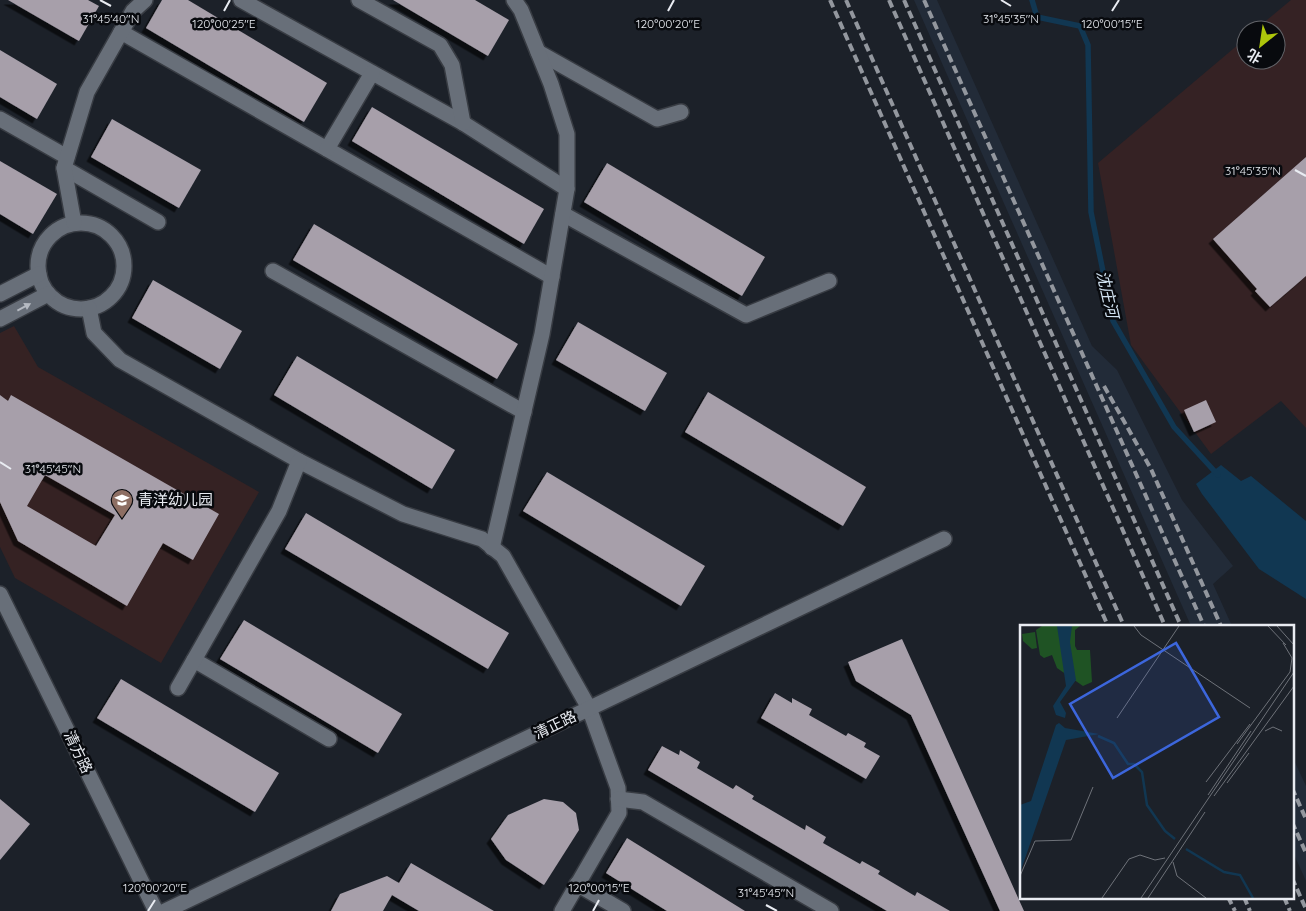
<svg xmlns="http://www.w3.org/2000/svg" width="1306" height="911" font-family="Quicksand,'Noto Sans SC',sans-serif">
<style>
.built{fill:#222b38}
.industrial{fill:#352224}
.education{fill:#352223}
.water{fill:#113752}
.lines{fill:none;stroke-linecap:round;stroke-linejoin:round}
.stream{stroke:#113752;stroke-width:5.5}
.building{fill:#a79faa;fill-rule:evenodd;filter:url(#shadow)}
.minor-casing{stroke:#383c43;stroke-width:18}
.minor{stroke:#686f79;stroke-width:15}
.rail{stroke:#93979e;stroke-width:4;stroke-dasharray:8 4;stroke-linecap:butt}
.oneway{fill:#b5bac2}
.ticks{fill:none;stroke:#e9ecf2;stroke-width:2}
.labels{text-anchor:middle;stroke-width:5;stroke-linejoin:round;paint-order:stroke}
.poi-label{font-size:15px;fill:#e9ecf2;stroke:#080a0e;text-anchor:start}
.street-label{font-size:15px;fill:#e9ecf2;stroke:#080a0e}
.water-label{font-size:16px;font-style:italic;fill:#d1e2f1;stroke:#080a0e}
.inset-river{fill:none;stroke:#113752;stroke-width:2.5}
.inset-road{fill:none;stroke:#6e7279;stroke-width:1}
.view{fill:#3c66dc;fill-opacity:0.15;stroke:#3c66dc;stroke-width:2.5}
.inset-edge{fill:none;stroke:#e9ecf2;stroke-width:2.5}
.ticks-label{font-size:12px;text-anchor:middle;fill:#e9ecf2;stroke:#080a0e;stroke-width:5;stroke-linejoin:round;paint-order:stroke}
</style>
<defs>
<filter id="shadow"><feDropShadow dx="-4.5" dy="4.5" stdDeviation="0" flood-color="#0009"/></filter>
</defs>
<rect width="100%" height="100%" fill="#1c2129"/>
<!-- built -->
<g class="built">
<path d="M 914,0 L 937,0 L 1092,346 L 1117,370 L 1182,500 L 1233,566 L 1213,584 L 1232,626 L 1191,626 Z"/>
<path d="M 1292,756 L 1306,786 L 1306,881 L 1292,850 Z"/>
</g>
<!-- industrial -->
<path class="industrial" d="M 1291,0 L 1306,0 L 1306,428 L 1281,401 L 1211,454 L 1131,345 L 1098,163 L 1246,38 L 1246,60 L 1276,60 L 1276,30 L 1255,30 Z"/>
<!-- education -->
<path class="education" d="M 14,326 L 38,367 L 259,492 L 161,663 L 15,578 L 0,547 L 0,333 Z"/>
<!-- water -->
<path class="water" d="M 1221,465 L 1241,481 L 1251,476 L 1306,521 L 1306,599 L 1259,569 L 1202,494 L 1196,484 Z"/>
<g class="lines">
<!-- stream -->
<path class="stream" d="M 1032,0 L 1037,17 L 1080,26 L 1088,45 L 1091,212 L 1113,321 L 1174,427 L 1218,475"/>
</g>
<!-- building -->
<g class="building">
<path d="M 8,0 L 88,0 L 99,6 L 79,41 Z"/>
<path d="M 162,0 L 188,0 L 327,83 L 304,122 L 146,28 Z"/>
<path d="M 393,0 L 475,0 L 509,20 L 488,56 Z"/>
<path d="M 0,50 L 57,84 L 37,119 L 0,97 Z"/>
<path d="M 372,107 L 544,209 L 524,244 L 352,141 Z"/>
<path d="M 112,119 L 201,170 L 179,208 L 91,157 Z"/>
<path d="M 1306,157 L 1306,276 L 1270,307 L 1255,291 L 1257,289 L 1213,239 Z"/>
<path d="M 0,161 L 57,194 L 33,234 L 0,214 Z"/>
<path d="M 607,163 L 765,257 L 742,296 L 584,202 Z"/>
<path d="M 314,224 L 518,344 L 497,379 L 293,260 Z"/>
<path d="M 153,280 L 242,331 L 220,369 L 132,318 Z"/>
<path d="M 578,322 L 667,373 L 645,411 L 556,360 Z"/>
<path d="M 297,356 L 455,450 L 432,489 L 274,395 Z"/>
<path d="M 708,392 L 866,487 L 843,526 L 685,432 Z"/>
<path d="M 0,395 L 8,401 L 11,395 L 219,514 L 193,560 L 163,543 L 127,606 L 18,541 L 0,502 ZM 45,475 L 115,515 L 96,546 L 27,506 Z"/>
<path d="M 1206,400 L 1216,422 L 1194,432 L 1184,410 Z"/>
<path d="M 547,472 L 705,566 L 681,606 L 523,511 Z"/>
<path d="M 306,513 L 509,633 L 488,669 L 285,549 Z"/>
<path d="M 244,620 L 402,714 L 378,753 L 220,659 Z"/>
<path d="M 902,639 L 1024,911 L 1000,911 L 911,715 L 856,681 L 848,662 Z"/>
<path d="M 121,679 L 279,773 L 255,812 L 97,718 Z"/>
<path d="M 775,693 L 792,703 L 792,698 L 812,709 L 809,715 L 846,736 L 848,733 L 866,743 L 864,747 L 880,756 L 866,779 L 761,718 Z"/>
<path d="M 662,746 L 679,755 L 680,750 L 700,762 L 697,768 L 733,789 L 736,785 L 754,796 L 752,799 L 805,830 L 806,825 L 826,837 L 823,843 L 860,864 L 862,861 L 880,871 L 878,874 L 915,896 L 917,892 L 950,911 L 887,911 L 648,770 Z"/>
<path d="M 0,799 L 30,824 L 0,860 Z"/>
<path d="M 544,799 L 563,802 L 576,813 L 579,830 L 544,885 L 506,860 L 491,839 L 508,815 Z"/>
<path d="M 627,838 L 745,911 L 667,911 L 606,873 Z"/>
<path d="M 411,863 L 494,911 L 419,911 L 392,895 L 383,911 L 331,911 L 340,894 L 387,876 L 399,883 Z"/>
</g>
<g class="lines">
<!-- minor casing -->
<g class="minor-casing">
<g id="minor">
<path d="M 241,0 L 463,123 L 567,189"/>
<path d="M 359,0 L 440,45 L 452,65 L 463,123"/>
<path d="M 121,32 L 552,277"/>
<path d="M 538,52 L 657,119 L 681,112"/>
<path d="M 0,119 L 67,157"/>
<path d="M 327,149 L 372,73"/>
<path d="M 64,168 L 158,222"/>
<path d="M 563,214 L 746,315 L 829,281"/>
<circle cx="81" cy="266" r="43"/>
<path d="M 74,223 L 64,168 L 87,92 L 133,11 L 145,0"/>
<path d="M 273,271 L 524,412"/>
<path d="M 0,294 L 39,274"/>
<path d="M 89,308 L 94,333 L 120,360 L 301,462 L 403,514 L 482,539 L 503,556 L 589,708 L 618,788 L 619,813 L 562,911"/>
<path d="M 0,319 L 48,294"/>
<path d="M 492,548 L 542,334 L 567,189 L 567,134 L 551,84 L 521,10 L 514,0"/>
<path d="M 0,594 L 156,911"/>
<path d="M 194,660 L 329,739"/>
<path d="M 178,688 L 279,511 L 299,461"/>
<path d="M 618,799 L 643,802 L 831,911"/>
<path d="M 577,884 L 623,911"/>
<path d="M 165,911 L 944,539"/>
</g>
</g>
<!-- minor -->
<use href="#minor" class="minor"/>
<!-- rail -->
<g class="rail">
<path d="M 830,0 L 1108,626"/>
<path d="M 846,0 L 1124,626"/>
<path d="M 889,0 L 1165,626"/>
<path d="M 904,0 L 1181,626"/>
<path d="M 924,0 L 1204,626"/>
<path d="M 1104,386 L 1151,469 L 1221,626"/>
<path d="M 1292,788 L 1306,819"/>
<path d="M 1292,822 L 1306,853"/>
<path d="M 1292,878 L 1306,909"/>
<path d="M 1228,897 L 1235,911"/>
<path d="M 1244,897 L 1250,911"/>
<path d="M 1284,897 L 1290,911"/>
</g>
</g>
<!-- one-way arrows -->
<defs><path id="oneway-solid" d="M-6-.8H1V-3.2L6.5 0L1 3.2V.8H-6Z" transform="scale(1.25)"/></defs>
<use class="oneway" href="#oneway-solid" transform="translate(24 307) rotate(-28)"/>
<!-- ticks -->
<path class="ticks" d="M 100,0 L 111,6M 1001,0 L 1011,6M 224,11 L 230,0M 668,11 L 674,0M 1112,11 L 1119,0M 1295,170 L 1306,176M 0,462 L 11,469M 766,905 L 777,911M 148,911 L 155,900M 593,911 L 599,900"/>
<!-- icons -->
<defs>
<g id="school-pin" transform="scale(1.125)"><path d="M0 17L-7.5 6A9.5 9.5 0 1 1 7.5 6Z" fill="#8d6e63" stroke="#080a0e"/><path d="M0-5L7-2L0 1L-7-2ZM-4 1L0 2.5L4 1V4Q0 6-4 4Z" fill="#fff"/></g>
</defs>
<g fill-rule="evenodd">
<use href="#school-pin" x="122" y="500"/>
</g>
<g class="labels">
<!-- poi labels -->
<g class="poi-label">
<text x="138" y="505">青洋幼儿园</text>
</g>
<!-- street labels -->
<g class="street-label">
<text transform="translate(555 725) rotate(-26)" y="5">清正路</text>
<text transform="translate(78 752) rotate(64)" y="5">清方路</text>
</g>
<!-- water labels -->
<g class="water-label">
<text transform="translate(1108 294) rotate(77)" y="6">沈庄河</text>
</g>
</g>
<!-- overview -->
<g transform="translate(1020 625)">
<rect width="274" height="274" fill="#1c2129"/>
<path d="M 22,1 L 60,1 L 55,5 L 55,21 L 57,25 L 70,25 L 72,57 L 63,61 L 37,43 L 32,30 L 24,33 L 20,30 L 16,5 ZM 15,7 L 17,23 L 12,24 L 3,16 L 2,9 Z" fill="#1f5324"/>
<path d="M 37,1 L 52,1 L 50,17 L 56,55 L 40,77 L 46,88 L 45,93 L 36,90 L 33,81 L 46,61 ZM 39,98 L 45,103 L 79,109 L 46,115 L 0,248 L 0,180 L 11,176 L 36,100 Z" fill="#113752"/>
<path class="inset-river" d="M 78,111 L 94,118 L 108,139 L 114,139 L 122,147 L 127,180 L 145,206 L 155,214M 166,224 L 204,247 L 220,250 L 233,273"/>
<path class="inset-road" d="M 114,1 L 121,10 L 230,83M 248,1 L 266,20M 257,1 L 274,20M 97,93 L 159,1M 245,106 L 253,102 L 262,106M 217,119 L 270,47 L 272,33 L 263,18M 186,157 L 230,99M 207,158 L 229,128M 188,170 L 231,106M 194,171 L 274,61M 153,237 L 157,251 L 186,273M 0,251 L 15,216 L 51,215 L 73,162M 82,273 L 109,234 L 120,230 L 135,235 L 145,233M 121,273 L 274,47M 128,273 L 185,187"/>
<path class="view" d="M 156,18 L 199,92 L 93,153 L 50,79 Z"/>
<rect width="274" height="274" class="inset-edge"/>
</g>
<g class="ticks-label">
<text x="111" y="23">31°45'40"N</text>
<text x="1011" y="23">31°45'35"N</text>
<text x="224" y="28">120°00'25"E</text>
<text x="668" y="28">120°00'20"E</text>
<text x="1112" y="28">120°00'15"E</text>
<text x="1253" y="175">31°45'35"N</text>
<text x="53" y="473">31°45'45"N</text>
<text x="155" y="892">120°00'20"E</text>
<text x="599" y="892">120°00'15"E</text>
<text x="766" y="897">31°45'45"N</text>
</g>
<!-- north arrow -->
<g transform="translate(1261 45) rotate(210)"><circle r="24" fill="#080a0e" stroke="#626469"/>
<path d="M0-4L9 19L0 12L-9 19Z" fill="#aec60b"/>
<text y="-8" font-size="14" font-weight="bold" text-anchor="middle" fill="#e9ecf2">北</text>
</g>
</svg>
